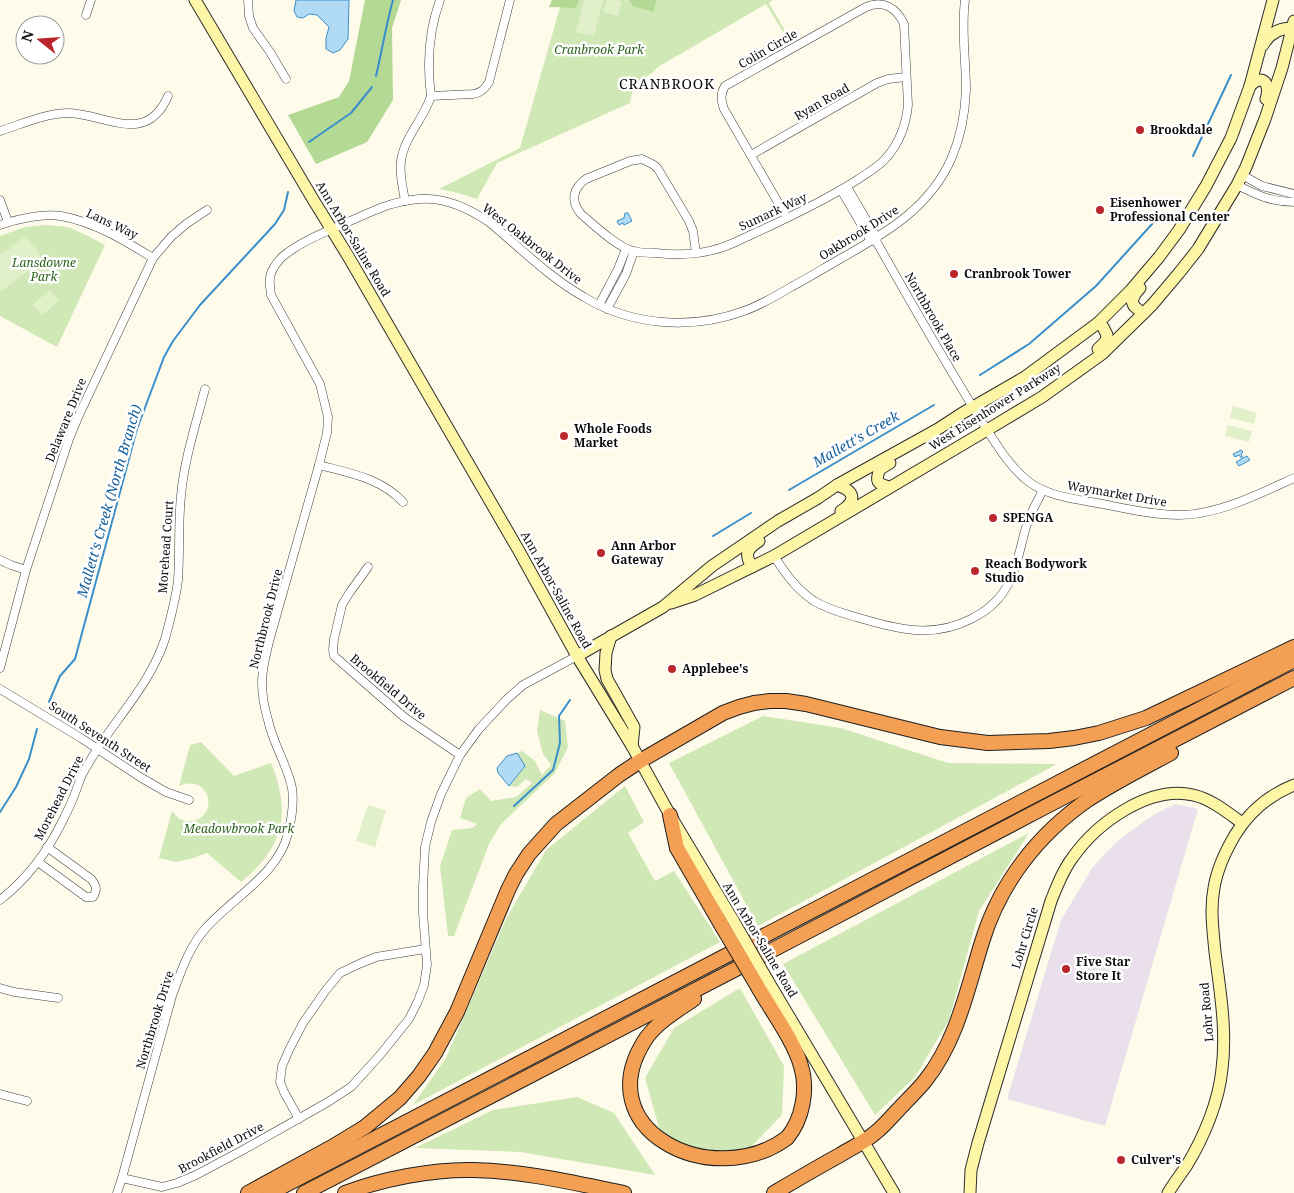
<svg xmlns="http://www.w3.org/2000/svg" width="1294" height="1193" font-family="'Noto Serif',serif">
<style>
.industrial{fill:#eae0eb}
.green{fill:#cfe8b6}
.forest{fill:#b3d995}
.pitch{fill:#e1f0c8}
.water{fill:#b1dbf5;stroke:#398fcc}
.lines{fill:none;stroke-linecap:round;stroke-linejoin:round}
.stream{stroke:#398fcc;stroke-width:2}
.street-casing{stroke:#3f3f3f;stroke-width:9}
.secondary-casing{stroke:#2e2e2e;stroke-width:13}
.highway-casing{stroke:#1d1d1d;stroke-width:16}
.street{stroke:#fff;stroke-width:8}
.secondary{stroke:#fef6a7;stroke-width:11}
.highway{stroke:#f3a055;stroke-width:14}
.secondary-bridge-casing{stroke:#2e2e2e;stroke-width:13;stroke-linecap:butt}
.highway-bridge-casing{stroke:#1d1d1d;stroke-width:16;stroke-linecap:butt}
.secondary-bridge{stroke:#fef6a7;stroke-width:11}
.highway-bridge{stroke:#f3a055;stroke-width:14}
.poi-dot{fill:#ba262b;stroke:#fff;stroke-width:2}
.labels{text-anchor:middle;stroke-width:5;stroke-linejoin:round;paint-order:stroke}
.street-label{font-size:12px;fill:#0c0c0c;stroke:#fff}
.park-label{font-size:12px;font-style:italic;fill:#2b631d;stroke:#fff}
.poi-label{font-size:12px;font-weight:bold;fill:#0c0c0c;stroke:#fff;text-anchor:start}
.neighbourhood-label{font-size:14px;letter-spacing:1px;fill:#0c0c0c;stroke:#fff}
.water-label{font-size:14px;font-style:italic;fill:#17609c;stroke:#fff}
</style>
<rect width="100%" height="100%" fill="#fffbeb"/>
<!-- industrial -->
<path class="industrial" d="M 1175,804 L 1198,809 L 1105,1126 L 1007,1099 L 1061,920 L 1092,868 L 1105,854 L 1119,840 L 1143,822 L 1155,814 Z"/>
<!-- green -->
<g class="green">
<path d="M 562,0 L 773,0 L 769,3 L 791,41 L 789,42 L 766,4 L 658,67 L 652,73 L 634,84 L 630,103 L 497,163 L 477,199 L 458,193 L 439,189 L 520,148 Z"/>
<path d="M 46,225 L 68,227 L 86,235 L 105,245 L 57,347 L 0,316 L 0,236 L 25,227 Z"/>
<path d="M 540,710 L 565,721 L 568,747 L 555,773 L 501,824 L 489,844 L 454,936 L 448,936 L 440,866 L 452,830 L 472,828 L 477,824 L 460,818 L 466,798 L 480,789 L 491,801 L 516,797 L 532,783 L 526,779 L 517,787 L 509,786 L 514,781 L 525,766 L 517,753 L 522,751 L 535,761 L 542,775 L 551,765 L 543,754 L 537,731 Z"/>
<path d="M 763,716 L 841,728 L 948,763 L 1057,764 L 758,926 L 669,763 Z"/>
<path d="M 201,742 L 234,776 L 271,763 C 292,814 283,848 241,882 L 207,853 L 190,859 L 176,862 L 159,858 L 172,811 C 177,818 183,822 192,821 C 220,816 210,773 179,786 L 190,745 Z"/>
<path d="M 625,786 L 644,822 L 628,833 L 655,881 L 674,871 L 720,942 L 413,1105 L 446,1058 L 506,919 L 546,850 Z"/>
<path d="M 1029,833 L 979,911 L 949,1020 L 915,1077 L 875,1115 L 783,964 Z"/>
<path d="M 740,988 L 784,1066 L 782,1115 L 744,1154 L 699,1157 L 660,1131 L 645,1078 L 674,1028 Z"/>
<path d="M 577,1097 L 614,1113 L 655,1175 L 520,1152 L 415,1148 L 493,1110 Z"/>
</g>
<!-- forest -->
<g class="forest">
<path d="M 365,0 L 401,0 L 392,28 L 393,100 L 367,142 L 316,164 L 288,115 L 339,97 L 349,81 Z"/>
<path d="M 552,0 L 579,0 L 576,8 L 549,7 Z"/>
<path d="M 629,0 L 657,0 L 653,12 L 633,6 Z"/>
</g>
<!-- pitch -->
<g class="pitch">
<path d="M 584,0 L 603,0 L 594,36 L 576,32 Z"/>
<path d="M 607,0 L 622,1 L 618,16 L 603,12 Z"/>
<path d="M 26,236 L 43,260 L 0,292 L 0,255 Z"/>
<path d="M 50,290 L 59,301 L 42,315 L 33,304 Z"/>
<path d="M 1233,406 L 1257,413 L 1254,424 L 1230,418 Z"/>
<path d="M 1228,425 L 1252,431 L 1249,442 L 1225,436 Z"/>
<path d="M 368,805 L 386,810 L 375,847 L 356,841 Z"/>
</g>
<!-- water -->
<g class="water">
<path d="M 296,0 L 349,0 L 348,39 L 340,50 L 333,53 L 326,49 L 326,38 L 329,27 L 317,15 L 309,14 L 303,18 L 297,17 L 294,11 Z"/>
<path d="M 625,213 L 628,213 L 632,221 L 624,225 L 623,223 L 619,225 L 617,221 L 624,218 Z"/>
<path d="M 1241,450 L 1243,452 L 1241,454 L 1243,458 L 1247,456 L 1250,460 L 1239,466 L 1236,462 L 1242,459 L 1239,455 L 1235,457 L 1233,454 Z"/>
<path d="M 517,753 L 525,766 L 509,786 L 498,773 L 497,768 L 507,756 Z"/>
</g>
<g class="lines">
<!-- stream -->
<g class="stream">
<path d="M 376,76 C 382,51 386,25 393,0"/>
<path d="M 309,142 L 351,113 L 372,87"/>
<path d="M 1193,156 L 1231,75"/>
<path d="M 980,375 L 1029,344 L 1096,286 L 1162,213"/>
<path d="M 789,490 L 934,405"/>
<path d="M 713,536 L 751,513"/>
<path d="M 49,702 L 60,676 L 75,659 L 137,429 L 164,357 L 173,341 L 200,305 L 275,224 L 284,210 L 288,192"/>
<path d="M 514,806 L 553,770 L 560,743 L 559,716 L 570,700"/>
<path d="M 0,812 L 16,787 L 29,759 L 37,729"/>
</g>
<!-- street casing -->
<g class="street-casing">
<g id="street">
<path d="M 248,0 L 249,16 L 253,28 L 270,52 L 286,79"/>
<path d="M 440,0 C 429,30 427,65 431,96 L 473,94 C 481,93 485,89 489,82 L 510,0"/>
<path d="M 86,15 L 91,0"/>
<path d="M 0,131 C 22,124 43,114 67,113 C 105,113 146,147 168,96"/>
<path d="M 751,155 L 877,83 L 888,79 L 906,77"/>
<path d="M 1242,175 L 1262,186 L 1294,194"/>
<path d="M 1237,185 C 1257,195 1271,202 1294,202"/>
<path d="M 847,187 L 877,238"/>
<path d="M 841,190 L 871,241"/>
<path d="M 0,200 L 8,222"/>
<path d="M 405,201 C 403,188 399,174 401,161 C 404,137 424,119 431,96"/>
<path d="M 0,225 C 17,219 44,213 61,216 C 95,222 125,241 153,258"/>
<path d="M 875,239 C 907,296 940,353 974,409 C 989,433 1007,465 1029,482 C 1048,496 1074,499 1097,503 C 1124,508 1152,515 1179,515 C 1218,515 1259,494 1294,478"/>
<path d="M 696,253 L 693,231 L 689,221 L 658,169 L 654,165 L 642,159 L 630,161 L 586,179 C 573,188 570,201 581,214 C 594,225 617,247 633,251 C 641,253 649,253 656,253 C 675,255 694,255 713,250 C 728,247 741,239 755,233 C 790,217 824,201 857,180 C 867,173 879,167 887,157 C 900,142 906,125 908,105 L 904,24 C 896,7 883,0 866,7 L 725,86 C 720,94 721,100 724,109 L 787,218"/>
<path d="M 599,305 L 618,269 L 626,249"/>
<path d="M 607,309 L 626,274 L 634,251"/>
<path d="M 319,465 C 349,473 381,478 403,502"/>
<path d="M 774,556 C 785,573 796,589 814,601 C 827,609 842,613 856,617 C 896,629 932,639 971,619 C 981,614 991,607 998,599 C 1018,576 1019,547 1028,521 C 1032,510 1038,500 1043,490"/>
<path d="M 0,560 L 11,565 L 26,570"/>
<path d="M 368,567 L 350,592 L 342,605 L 334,639 L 333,650 L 334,656 L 404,717 L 460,755"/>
<path d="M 0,668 L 26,570 L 69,439 L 79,415 L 153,258 L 171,237 L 186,224 L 207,210"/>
<path d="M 0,689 L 81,738 L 140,777 L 166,792 L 189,800"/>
<path d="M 38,862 L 86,897 L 93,897 C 98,889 96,885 91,879 L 47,847"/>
<path d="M 0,900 C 27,879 48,851 63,820 C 67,812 71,804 74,796 C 77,789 79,781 82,775 C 106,727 148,691 165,639 C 170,620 176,599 178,580 C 180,552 178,524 181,496 C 184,460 196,424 205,389"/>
<path d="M 0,988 L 14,992 L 58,998"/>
<path d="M 0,1094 L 27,1101"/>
<path d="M 299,1119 L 284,1092 L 280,1082 L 282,1066 L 289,1050 L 303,1023 L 326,990 L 340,973 L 359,964 L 376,957 L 425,949"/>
<path d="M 122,1178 L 162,1187 L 177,1183 L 196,1175 L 243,1150 L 328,1102 L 351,1087 L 380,1055 L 409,1019 L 418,1001 L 424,985 L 427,965 L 423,913 L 423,887 L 425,847 L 431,822 L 441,794 L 460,755 L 479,729 L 507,699 L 523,685 L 577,656"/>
<path d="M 117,1193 L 122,1178 L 172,996 C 180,974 189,947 205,929 C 232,898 279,874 288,833 C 292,818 294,803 292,788 C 287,764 273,744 268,720 C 265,710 262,694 262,683 C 262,668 266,653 270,638 L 319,465 L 327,433 L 328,417 L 320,384 L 271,295 C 270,286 268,277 273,269 C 275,265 279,260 282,257 C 300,242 325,232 346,223 C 361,216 376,209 392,204 C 404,201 417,198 430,199 C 452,200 471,210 489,222 C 519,247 550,278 584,297 C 632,326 692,330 744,311 C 761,305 776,296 791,287 C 808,278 824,268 840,259 C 886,233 931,207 952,157 C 961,136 965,113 966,90 C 966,60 961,30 965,0"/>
</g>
</g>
<!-- secondary casing -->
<g class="secondary-casing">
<g id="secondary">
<path d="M 195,0 L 314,201 L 348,256 L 519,551 L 577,656 L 632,746 L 670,815 L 733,920"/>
<path d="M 1263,45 C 1269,34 1279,28 1292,28"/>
<path d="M 1250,86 C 1263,72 1271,85 1266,99"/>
<path d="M 1140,288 L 1135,294 L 1132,301 L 1134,306 L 1143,314"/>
<path d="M 1098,349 L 1106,341 L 1107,335 L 1103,327 L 1098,323"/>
<path d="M 837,485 C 855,491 857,501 841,511"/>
<path d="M 889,487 C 877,484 875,481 880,469 L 890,463"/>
<path d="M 752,567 C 744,554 747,549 759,541"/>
<path d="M 671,603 L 695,595 L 774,556 L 987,430 L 1042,397 L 1102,354 L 1152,305 L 1179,273 L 1198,249 L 1237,185 L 1246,167 L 1265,119 L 1282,68 L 1294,21"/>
<path d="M 611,636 L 606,653 L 605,670 L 607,679 L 634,727 L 632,746"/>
<path d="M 577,656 L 663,607 L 712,566 L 778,521 L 818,498 L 837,485 L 938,429 L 961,414 L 1025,377 L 1098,323 L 1131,290 L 1159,257 L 1179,230 L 1206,186 L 1231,138 L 1250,86 L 1273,0"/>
<path d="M 768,981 L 894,1193"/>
<path d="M 970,1193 L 971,1170 L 978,1143 L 1051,901 C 1057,886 1063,870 1073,857 C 1097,823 1149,785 1193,795 C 1211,799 1227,812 1242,823"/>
<path d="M 1168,1193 C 1174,1183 1181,1174 1187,1165 C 1204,1137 1219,1101 1222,1069 C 1227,1030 1220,991 1215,952 C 1213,931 1210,909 1214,888 C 1217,869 1225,852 1235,835 C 1249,812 1269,795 1294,785"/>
</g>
</g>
<!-- highway casing -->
<g class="highway-casing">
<g id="highway">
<path d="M 670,815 L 677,848 L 722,926"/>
<path d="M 694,999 C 678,1010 659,1021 647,1037 C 584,1129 712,1193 787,1138 C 803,1119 808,1089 801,1066 C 794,1041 771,1010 758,987"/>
<path d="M 248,1193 L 332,1147 L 365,1127 L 400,1098 L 419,1076 L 435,1053 L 457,1012 L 508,890 L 516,874 L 529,854 L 556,824 L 619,775 L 640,761 L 723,713 L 739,707 L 754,703 L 770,701 L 786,701 L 806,704 L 940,737 L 988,743 L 1049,741 L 1074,738 L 1099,733 L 1146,718 L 1294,647"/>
<path d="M 270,1193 L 1294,660"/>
<path d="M 304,1193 L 784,944 L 1043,808 L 1294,678"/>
<path d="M 345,1193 C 382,1179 433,1169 473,1170 C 524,1171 574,1183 624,1193"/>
<path d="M 774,1193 C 796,1180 818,1167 840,1155 C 851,1148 865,1142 875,1133 C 884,1126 891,1117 899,1109 C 907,1100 917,1091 925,1081 C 957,1041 967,990 982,942 C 1000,883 1038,834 1089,799 C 1115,782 1143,768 1171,753"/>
</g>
</g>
<!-- street -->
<use href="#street" class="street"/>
<!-- secondary -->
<use href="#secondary" class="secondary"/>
<!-- highway -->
<use href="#highway" class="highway"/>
<!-- secondary-bridge casing -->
<g class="secondary-bridge-casing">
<path id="secondary-bridge" d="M 733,920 L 768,981"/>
</g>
<!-- highway-bridge casing -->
<g class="highway-bridge-casing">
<path id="highway-bridge" d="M 722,926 L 758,987"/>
</g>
<!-- secondary-bridge -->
<use href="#secondary-bridge" class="secondary-bridge"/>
<!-- highway-bridge -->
<use href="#highway-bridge" class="highway-bridge"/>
</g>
<!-- markers -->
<g class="poi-dot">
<circle cx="1140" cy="130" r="5"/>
<circle cx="1100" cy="210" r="5"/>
<circle cx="954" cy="274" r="5"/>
<circle cx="564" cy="436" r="5"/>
<circle cx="993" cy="518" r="5"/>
<circle cx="601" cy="553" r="5"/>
<circle cx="975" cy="571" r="5"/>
<circle cx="672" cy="669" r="5"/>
<circle cx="1066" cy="969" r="5"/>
<circle cx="1121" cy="1160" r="5"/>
</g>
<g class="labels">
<!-- street labels -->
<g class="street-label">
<text transform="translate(768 49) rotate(-30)" y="4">Colin Circle</text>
<text transform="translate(822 102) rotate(-30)" y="4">Ryan Road</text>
<text transform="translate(773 212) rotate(-25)" y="4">Sumark Way</text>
<text transform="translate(112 224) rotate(25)" y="4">Lans Way</text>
<text transform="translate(859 233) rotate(-32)" y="4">Oakbrook Drive</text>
<text transform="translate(353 239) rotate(59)" y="4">Ann Arbor-Saline Road</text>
<text transform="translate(532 244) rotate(38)" y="4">West Oakbrook Drive</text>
<text transform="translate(933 317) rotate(60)" y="4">Northbrook Place</text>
<text transform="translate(995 407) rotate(-32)" y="4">West Eisenhower Parkway</text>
<text transform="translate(66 420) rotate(-68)" y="4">Delaware Drive</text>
<text transform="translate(1117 494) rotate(10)" y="4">Waymarket Drive</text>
<text transform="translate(166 547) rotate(-86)" y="4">Morehead Court</text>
<text transform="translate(556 590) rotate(61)" y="4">Ann Arbor-Saline Road</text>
<text transform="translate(266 619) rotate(-76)" y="4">Northbrook Drive</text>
<text transform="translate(388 687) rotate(40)" y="4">Brookfield Drive</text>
<text transform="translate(100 737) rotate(33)" y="4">South Seventh Street</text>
<text transform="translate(59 798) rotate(-63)" y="4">Morehead Drive</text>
<text transform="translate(1025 938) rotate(-73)" y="4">Lohr Circle</text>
<text transform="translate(760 940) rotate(59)" y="4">Ann Arbor-Saline Road</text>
<text transform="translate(1207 1012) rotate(-95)" y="4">Lohr Road</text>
<text transform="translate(155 1020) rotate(-73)" y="4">Northbrook Drive</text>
<text transform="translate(221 1148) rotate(-28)" y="4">Brookfield Drive</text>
</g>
<!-- park labels -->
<g class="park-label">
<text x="599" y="54">Cranbrook Park</text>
<text x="44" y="267">Lansdowne<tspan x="44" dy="14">Park</tspan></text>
<text x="239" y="833">Meadowbrook Park</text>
</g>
<!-- poi labels -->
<g class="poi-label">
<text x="1150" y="134">Brookdale</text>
<text x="1110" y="207">Eisenhower<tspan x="1110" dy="14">Professional Center</tspan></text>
<text x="964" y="278">Cranbrook Tower</text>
<text x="574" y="433">Whole Foods<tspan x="574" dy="14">Market</tspan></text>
<text x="1003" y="522">SPENGA</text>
<text x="611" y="550">Ann Arbor<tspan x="611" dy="14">Gateway</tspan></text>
<text x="985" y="568">Reach Bodywork<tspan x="985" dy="14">Studio</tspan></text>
<text x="682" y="673">Applebee's</text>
<text x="1076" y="966">Five Star<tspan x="1076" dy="14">Store It</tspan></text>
<text x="1131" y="1164">Culver's</text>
</g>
<!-- neighbourhood labels -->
<g class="neighbourhood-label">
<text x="667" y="89">CRANBROOK</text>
</g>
<!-- water labels -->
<g class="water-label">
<text transform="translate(856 439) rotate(-30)" y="5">Mallett's Creek</text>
<text transform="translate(109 501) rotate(-74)" y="5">Mallett's Creek (North Branch)</text>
</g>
</g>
<!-- north arrow -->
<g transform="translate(40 40) rotate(287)"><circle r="24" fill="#ffffff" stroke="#9e9e9e"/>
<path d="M0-4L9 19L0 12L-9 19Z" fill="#ba262b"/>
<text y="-8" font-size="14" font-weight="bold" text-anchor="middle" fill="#0c0c0c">N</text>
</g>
</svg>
